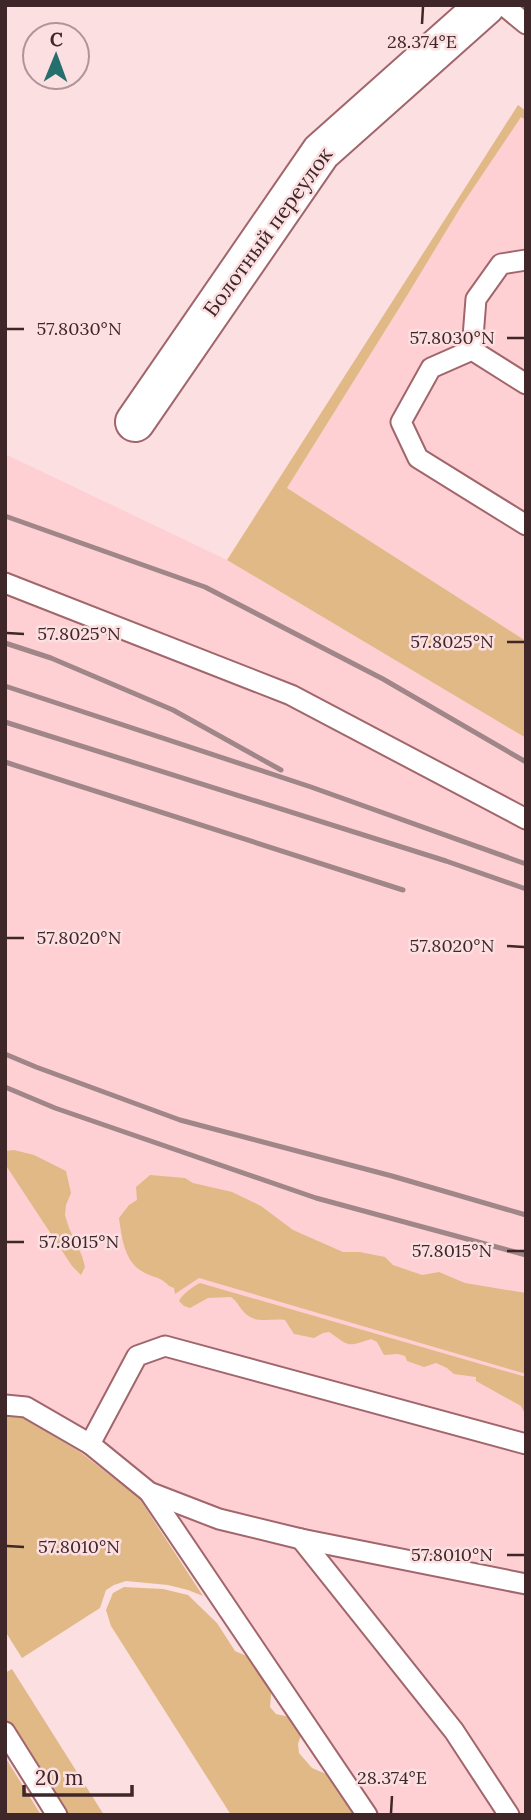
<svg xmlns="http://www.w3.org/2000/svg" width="531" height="1820" font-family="Lora,serif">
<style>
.built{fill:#fed0d3}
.green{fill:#e1b987}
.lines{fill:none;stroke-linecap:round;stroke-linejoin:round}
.service-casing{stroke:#a1666b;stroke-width:23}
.minor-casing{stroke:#a1666b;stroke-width:42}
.service{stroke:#fff;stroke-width:19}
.minor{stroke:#fff;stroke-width:38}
.rail{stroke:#a08688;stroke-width:5}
.ticks{fill:none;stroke:#3f2628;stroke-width:2.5}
.labels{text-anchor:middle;stroke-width:5;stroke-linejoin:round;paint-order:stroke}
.street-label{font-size:21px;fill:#3f2628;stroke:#fbdfe1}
.ticks-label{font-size:18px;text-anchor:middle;fill:#3f2628;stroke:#fbdfe1;stroke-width:5;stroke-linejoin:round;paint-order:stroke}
</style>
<rect width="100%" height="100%" fill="#fbdfe1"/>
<!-- built -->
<g class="built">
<path d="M 521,116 L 526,120 L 526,641 L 287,488 L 408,294 L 462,205 Z"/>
<path d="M 5,454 L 227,560 L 526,738 L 526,1815 L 353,1815 L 158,1519 L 5,1425 Z"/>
</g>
<!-- green -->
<g class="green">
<path d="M 518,105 L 526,111 L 526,120 L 521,117 L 462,205 L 408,294 L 287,488 L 526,641 L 526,738 L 227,560 Z"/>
<path d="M 14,1150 L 34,1155 L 66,1171 L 71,1193 L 66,1205 L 65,1215 L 69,1228 L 82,1256 L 85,1267 L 81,1275 L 72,1266 L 5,1164 L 5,1151 Z"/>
<path d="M 150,1175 L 185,1178 L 193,1183 L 232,1192 L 261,1206 L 293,1230 L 343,1252 L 360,1252 L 385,1257 L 393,1265 L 422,1275 L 439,1272 L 465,1283 L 526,1293 L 526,1374 L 199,1278 L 175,1294 L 174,1288 L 169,1286 C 161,1277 155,1278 145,1273 C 124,1263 122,1238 119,1218 L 129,1205 L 137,1200 L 136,1187 Z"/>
<path d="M 200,1283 L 526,1377 L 526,1416 L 521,1406 L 476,1381 L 476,1377 L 454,1374 L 447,1368 L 436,1363 L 424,1367 L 407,1361 L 405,1356 L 398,1354 L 384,1355 L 377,1342 L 371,1339 C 346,1347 351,1347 329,1332 L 323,1333 L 314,1338 L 294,1334 L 285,1320 C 271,1318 257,1324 246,1314 C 240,1309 238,1302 231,1297 L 208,1298 L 190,1308 L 184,1306 L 179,1301 C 182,1294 194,1286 200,1283 Z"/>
<path d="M 5,1416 L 23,1418 L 80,1452 L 139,1498 L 203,1596 L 188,1590 L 168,1585 L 126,1581 L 114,1585 L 106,1590 L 100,1608 L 22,1658 L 5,1631 Z"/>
<path d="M 124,1587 L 163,1589 L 188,1595 L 217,1623 L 235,1651 L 256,1660 L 272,1683 L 270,1707 L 276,1714 L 294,1718 L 303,1729 L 298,1744 L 299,1753 L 312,1768 L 333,1777 L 361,1815 L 231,1815 L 111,1626 L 106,1610 L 113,1593 Z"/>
<path d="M 12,1669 L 104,1815 L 65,1815 L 5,1720 L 5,1673 Z"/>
<path d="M 5,1757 L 41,1815 L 5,1815 Z"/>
</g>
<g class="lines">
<!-- service casing -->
<g class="service-casing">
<g id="service">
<path d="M 503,5 L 526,24"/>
<path d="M 472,350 L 476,299 L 501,264 L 526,260"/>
<path d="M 526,384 L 472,350 L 431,368 L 401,422 L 418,458 L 526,525"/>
<path d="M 5,583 L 291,695 L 526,819"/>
<path d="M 5,1405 L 26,1407 L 90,1444 L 149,1492 L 219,1519 L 301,1539 L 526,1584"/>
<path d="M 90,1444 L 137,1356 L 165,1346 L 526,1444"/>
<path d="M 149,1492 L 367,1815"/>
<path d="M 301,1539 L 454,1731 L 509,1815"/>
<path d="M 5,1732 L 57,1815"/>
</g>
</g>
<!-- minor casing -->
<g class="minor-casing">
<path id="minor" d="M 135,422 L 321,152 L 486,5"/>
</g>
<!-- service -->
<use href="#service" class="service"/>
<!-- minor -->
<use href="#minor" class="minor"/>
<!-- rail -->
<g class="rail">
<path d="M 5,516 L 205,587 L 383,679 L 526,762"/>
<path d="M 5,643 L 51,658 L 173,710 L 281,770"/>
<path d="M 5,686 L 311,787 L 526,864"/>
<path d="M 5,722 L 446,861 L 526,889"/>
<path d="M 5,762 L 403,890"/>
<path d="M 5,1054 L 36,1067 L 180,1120 L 392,1176 L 526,1215"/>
<path d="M 5,1087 L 55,1108 L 316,1198 L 526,1255"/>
</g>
</g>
<!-- ticks -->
<path class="ticks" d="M 422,24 L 423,7M 7,329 L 24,329M 507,338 L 524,338M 7,633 L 24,634M 507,642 L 524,642M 7,938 L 24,938M 507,946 L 524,947M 7,1242 L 24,1242M 507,1251 L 524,1251M 7,1546 L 24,1547M 507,1555 L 524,1555M 391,1813 L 392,1796"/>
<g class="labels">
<!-- street labels -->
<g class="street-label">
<text transform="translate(268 232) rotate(-54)" y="7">Болотный переулок</text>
</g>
</g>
<g class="ticks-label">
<text x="422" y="48">28.374°E</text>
<text x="79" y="335">57.8030°N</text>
<text x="452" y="344">57.8030°N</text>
<text x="79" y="640">57.8025°N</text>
<text x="452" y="648">57.8025°N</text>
<text x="79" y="944">57.8020°N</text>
<text x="452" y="952">57.8020°N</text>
<text x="79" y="1248">57.8015°N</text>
<text x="452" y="1257">57.8015°N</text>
<text x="79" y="1553">57.8010°N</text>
<text x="452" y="1561">57.8010°N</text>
<text x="392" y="1784">28.374°E</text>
</g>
<!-- border -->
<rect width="531" height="1820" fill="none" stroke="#3f2628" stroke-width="14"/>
<!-- north arrow -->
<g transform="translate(56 56) rotate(1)"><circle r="33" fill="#fbdfe1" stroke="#b09597" stroke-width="2"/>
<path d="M0-5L12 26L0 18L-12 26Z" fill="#25706f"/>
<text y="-10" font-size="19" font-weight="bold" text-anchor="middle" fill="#3f2628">С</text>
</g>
<!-- scale -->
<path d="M24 1785v10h108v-10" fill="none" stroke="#3f2628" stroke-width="3.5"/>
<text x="35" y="1785" font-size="21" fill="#3f2628" stroke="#fbdfe1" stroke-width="5" paint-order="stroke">20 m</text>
</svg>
